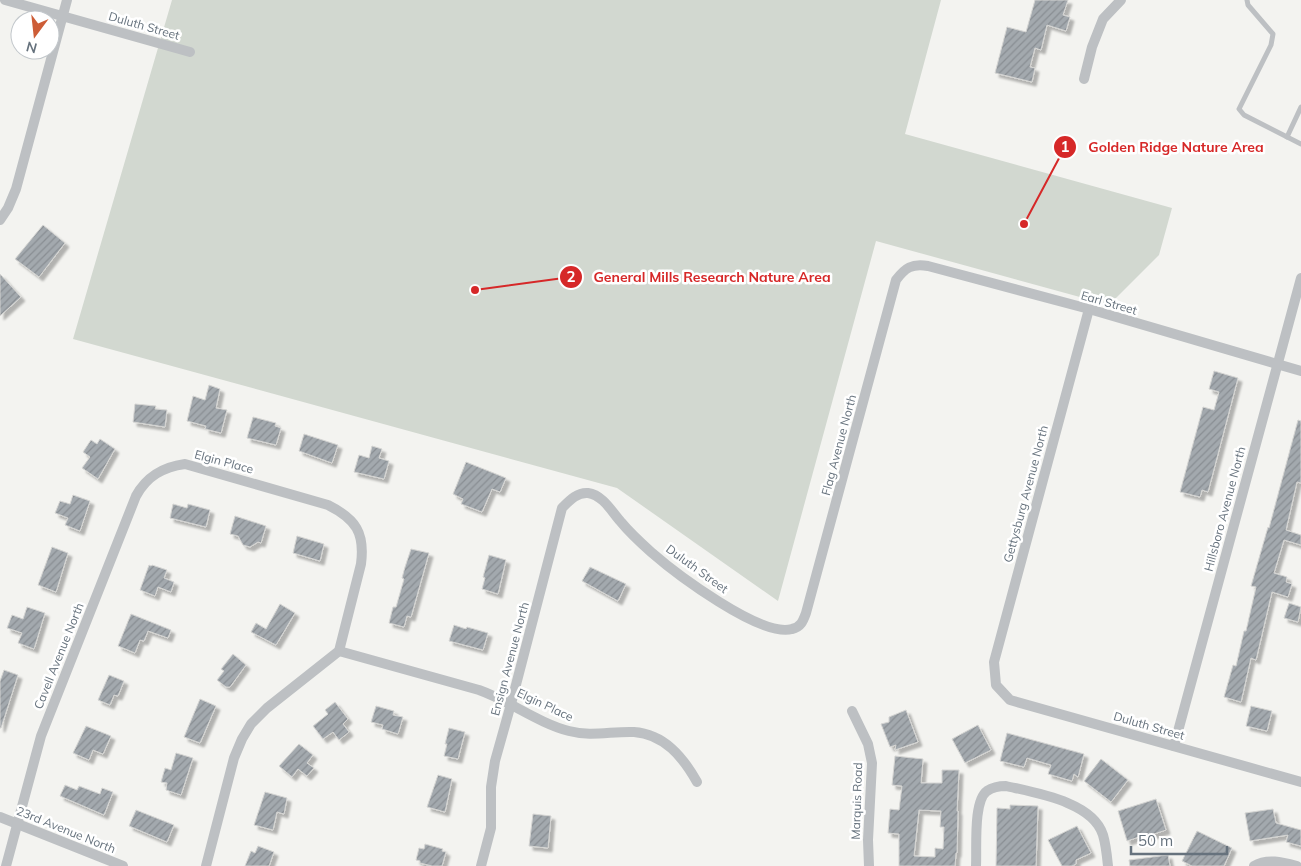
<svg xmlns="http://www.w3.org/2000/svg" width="1301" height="866" font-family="Mulish,sans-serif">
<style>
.green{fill:#d2d8d0}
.building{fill:url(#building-hatch);stroke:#d5d5d3;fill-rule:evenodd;filter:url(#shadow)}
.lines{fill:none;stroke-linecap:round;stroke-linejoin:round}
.service{stroke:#bdc0c3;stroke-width:5}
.minor{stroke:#bdc0c3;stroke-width:10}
.labels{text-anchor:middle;stroke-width:5;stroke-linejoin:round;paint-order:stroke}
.street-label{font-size:12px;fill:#66727d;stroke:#fff}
.leader{fill:none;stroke:#d62828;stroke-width:2}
.callout-dot{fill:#d62828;stroke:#fff;stroke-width:2}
.mark-label{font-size:15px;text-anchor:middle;font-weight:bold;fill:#fff}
.callout-label{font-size:14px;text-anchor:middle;font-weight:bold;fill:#d62828;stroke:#fff;stroke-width:5;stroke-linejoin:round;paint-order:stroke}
</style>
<defs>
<pattern id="building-hatch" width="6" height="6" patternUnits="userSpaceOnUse" patternTransform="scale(1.25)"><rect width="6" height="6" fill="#a3a9ae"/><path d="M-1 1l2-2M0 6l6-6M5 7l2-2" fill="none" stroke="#898e93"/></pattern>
<filter id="shadow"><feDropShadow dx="4" dy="4" stdDeviation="1" flood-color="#0004"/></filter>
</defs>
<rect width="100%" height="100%" fill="#f3f3f0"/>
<!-- green -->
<path class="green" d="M 172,0 L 941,0 L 905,134 L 1172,208 L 1159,255 L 1109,305 L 876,241 L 778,601 L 617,488 L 73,339 Z"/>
<!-- building -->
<g class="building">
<path d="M 1035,0 L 1068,0 L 1063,15 L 1070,17 L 1066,31 L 1047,25 L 1041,50 L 1035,48 L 1030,67 L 1035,68 L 1032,82 L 995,73 L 1007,27 L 1026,32 Z"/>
<path d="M 43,225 L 65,243 L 39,277 L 15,259 Z"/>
<path d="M 0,274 L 21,297 L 0,316 Z"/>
<path d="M 1214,371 L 1238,378 L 1208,492 L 1202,490 L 1200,497 L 1180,492 L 1203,407 L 1214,410 L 1219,392 L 1209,389 Z"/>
<path d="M 209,385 L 220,389 L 216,408 L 227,410 L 221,433 L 205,429 L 206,426 L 187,421 L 193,396 L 205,400 Z"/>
<path d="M 135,404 L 156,406 L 155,409 L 167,410 L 165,427 L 133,422 Z"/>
<path d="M 253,417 L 276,423 L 275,426 L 281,428 L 276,445 L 247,438 Z"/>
<path d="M 1298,420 L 1301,421 L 1301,483 L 1297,482 L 1286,530 L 1301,535 L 1301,545 L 1284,540 L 1274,573 L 1287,577 L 1286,582 L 1292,584 L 1288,597 L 1272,592 L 1256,660 L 1251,658 L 1241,702 L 1224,697 L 1233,665 L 1236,666 L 1244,631 L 1246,631 L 1256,587 L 1251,586 L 1268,527 L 1269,528 Z"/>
<path d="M 304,434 L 338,445 L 332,463 L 299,451 Z"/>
<path d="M 100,439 L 115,449 L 98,479 L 82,468 L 90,457 L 83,452 L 91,440 L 97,444 Z"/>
<path d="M 372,446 L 382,449 L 379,458 L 389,461 L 384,479 L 354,472 L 359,455 L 369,458 Z"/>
<path d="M 466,462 L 506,478 L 500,492 L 492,489 L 482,512 L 461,504 L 463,499 L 453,494 Z"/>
<path d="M 73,495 L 90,501 L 80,531 L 65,525 L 68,518 L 55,513 L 60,501 L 70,504 Z"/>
<path d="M 173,504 L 187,508 L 188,504 L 210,510 L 206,527 L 170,518 Z"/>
<path d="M 235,516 L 266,526 L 261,543 L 258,542 L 250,547 L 243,545 L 238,536 L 230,534 Z"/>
<path d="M 297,536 L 324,544 L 320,561 L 293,553 Z"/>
<path d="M 52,547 L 68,553 L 56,592 L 38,585 Z"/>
<path d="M 411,549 L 429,553 L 411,617 L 407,616 L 404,627 L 389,623 L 393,607 L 396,607 L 404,579 L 402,578 L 405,567 Z"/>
<path d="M 489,555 L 506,560 L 498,594 L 482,589 L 485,578 L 483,577 Z"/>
<path d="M 149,565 L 151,566 L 152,565 L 167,570 L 164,578 L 174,582 L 171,592 L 158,587 L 155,596 L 140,590 Z"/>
<path d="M 590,567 L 626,584 L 618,601 L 582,581 Z"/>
<path d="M 1289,603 L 1301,607 L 1298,622 L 1284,618 Z"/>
<path d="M 280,604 L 295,613 L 276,645 L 251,632 L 256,623 L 266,629 Z"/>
<path d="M 27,607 L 45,613 L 34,649 L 18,643 L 22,633 L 7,628 L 12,615 L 23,619 Z"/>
<path d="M 131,614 L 171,630 L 168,638 L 148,631 L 144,641 L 140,640 L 135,653 L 118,646 Z"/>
<path d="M 454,625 L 466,629 L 467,627 L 488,633 L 483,650 L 449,641 Z"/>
<path d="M 233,654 L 246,665 L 230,687 L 226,687 L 217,680 L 224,671 L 221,669 Z"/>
<path d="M 4,670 L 18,675 L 1,728 L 0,728 L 0,681 Z"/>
<path d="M 109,675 L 124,681 L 118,696 L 114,695 L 110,705 L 98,700 Z"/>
<path d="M 200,699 L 216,706 L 200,743 L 184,737 Z"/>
<path d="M 335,702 L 348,719 L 343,724 L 349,732 L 339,740 L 333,732 L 323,739 L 313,726 L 328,714 L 325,710 Z"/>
<path d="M 376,706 L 394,711 L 393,715 L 403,717 L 398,734 L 382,729 L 383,725 L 371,722 Z"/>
<path d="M 1251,706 L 1272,711 L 1267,731 L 1246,726 Z"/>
<path d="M 906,710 L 918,742 L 895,750 L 896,745 L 890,747 L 881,724 L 889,722 L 889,717 Z"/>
<path d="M 978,725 L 991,750 L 965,763 L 952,739 Z"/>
<path d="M 86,726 L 111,736 L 103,754 L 93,750 L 89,760 L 73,753 Z"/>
<path d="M 449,728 L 465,732 L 458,759 L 444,756 L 447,744 L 445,744 Z"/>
<path d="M 1007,733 L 1084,754 L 1078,777 L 1074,774 L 1072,781 L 1048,774 L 1051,765 L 1027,758 L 1024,767 L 1000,761 Z"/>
<path d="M 299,744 L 313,755 L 307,763 L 314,768 L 307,776 L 298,769 L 292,777 L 279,766 Z"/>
<path d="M 176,753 L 193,758 L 181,795 L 166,790 L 167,783 L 161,782 L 165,768 L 171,770 Z"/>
<path d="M 895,756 L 923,759 L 921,783 L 942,783 L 942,770 L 959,770 L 957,811 L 958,811 L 957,853 L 956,853 L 955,866 L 899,866 L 899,834 L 888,833 L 890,809 L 899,810 L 902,786 L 892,785 ZM 919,810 L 941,811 L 940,827 L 944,827 L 943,849 L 935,848 L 935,857 L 914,856 Z"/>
<path d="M 1101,759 L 1128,780 L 1111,802 L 1084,781 Z"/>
<path d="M 438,775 L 452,779 L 445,812 L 427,807 Z"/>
<path d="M 65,785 L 77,790 L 79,786 L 100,794 L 102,788 L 113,792 L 104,815 L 60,796 Z"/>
<path d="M 265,792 L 287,798 L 284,814 L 277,812 L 273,830 L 254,825 Z"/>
<path d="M 1156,799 L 1166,830 L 1139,839 L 1139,837 L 1127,841 L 1118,811 Z"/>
<path d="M 1010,805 L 1038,806 L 1036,866 L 996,866 L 997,808 L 1010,809 Z"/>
<path d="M 1273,809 L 1276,823 L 1301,830 L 1301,846 L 1286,842 L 1288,835 L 1250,841 L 1245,813 Z"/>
<path d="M 136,810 L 174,825 L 167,842 L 129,826 Z"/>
<path d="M 533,814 L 551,816 L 548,848 L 529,846 Z"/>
<path d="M 1077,826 L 1091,853 L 1076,860 L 1076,864 L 1072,866 L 1062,866 L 1048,840 Z"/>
<path d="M 1197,831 L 1232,848 L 1224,866 L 1192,866 L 1182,861 Z"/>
<path d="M 425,844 L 443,849 L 442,851 L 446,852 L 442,866 L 432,866 L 420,863 L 420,861 L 416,860 L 419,848 L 424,849 Z"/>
<path d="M 258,846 L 274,852 L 269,866 L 245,866 L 251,851 L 255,853 Z"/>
<path d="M 1168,855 L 1170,866 L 1130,866 L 1129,860 Z"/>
</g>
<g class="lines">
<!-- service -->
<g class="service">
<path d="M 1247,0 L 1248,5 L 1273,34 L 1271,45 L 1239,109 L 1244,115 L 1301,144"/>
<path d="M 1287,137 L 1301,107"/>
</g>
<!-- minor -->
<g class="minor">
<path d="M 5,0 L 190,52"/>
<path d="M 1084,79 L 1092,47 L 1103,19 L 1121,0"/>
<path d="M 0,220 L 8,208 L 16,189 L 67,0"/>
<path d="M 1089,309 L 994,662 L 996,685 L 1010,700 L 1301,782"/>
<path d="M 339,651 L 479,690 C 510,701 538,723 569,731 C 591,737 612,731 634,732 C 664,734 683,757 697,782"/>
<path d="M 852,711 L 868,744 L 872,763 L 868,840 L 869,866"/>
<path d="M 1174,746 L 1301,278"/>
<path d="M 0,817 L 123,866"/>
<path d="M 6,866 L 41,736 L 136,496 C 147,476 163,467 185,464 L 328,505 C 356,519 365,533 361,564 L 339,651 L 267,708 L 251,724 L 242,739 L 234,758 L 206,866"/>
<path d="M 481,866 L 491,828 L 491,787 L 495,761 L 511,704 L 562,508 C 569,501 577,492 588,493 C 603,495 612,512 621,522 C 630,533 641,543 651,552 C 675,573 761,638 792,629 C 801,627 803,621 806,613 L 896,280 C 905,268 912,263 928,266 L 1089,309 L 1301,371"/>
<path d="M 976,866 C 977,848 973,801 987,791 C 993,787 1000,786 1006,786 C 1036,793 1093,802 1103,835 C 1106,845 1107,856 1108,866"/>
<path d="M 1254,866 C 1267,858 1282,862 1297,866"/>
</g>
</g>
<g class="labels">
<!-- street labels -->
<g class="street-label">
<text transform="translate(144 26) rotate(16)" y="4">Duluth Street</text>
<text transform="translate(1109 303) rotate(16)" y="4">Earl Street</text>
<text transform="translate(839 445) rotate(-75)" y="4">Flag Avenue North</text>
<text transform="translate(224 462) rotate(15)" y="4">Elgin Place</text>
<text transform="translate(1026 494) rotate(-75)" y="4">Gettysburg Avenue North</text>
<text transform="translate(1225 509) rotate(-75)" y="4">Hillsboro Avenue North</text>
<text transform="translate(697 569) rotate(36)" y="4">Duluth Street</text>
<text transform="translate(59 656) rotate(-68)" y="4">Cavell Avenue North</text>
<text transform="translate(510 659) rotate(-75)" y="4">Ensign Avenue North</text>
<text transform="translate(545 705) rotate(25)" y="4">Elgin Place</text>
<text transform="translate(1149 726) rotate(16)" y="4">Duluth Street</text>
<text transform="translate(857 801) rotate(-88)" y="4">Marquis Road</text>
<text transform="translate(66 830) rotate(22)" y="4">23rd Avenue North</text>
</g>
</g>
<!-- callouts -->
<path class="leader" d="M1024 224L1065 147M475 290L571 277"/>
<g class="callout-dot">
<circle cx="1024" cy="224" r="5"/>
<circle cx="475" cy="290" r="5"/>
<circle cx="1065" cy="147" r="12"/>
<circle cx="571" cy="277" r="12"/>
</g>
<g class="mark-label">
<text x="1065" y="152">1</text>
<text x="571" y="282">2</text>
</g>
<g class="callout-label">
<text x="1176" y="152">Golden Ridge Nature Area</text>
<text x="712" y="282">General Mills Research Nature Area</text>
</g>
<!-- north arrow -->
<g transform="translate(35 35) rotate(195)"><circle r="24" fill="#ffffff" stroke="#c2c7cb"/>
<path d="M0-4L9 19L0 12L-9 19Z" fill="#cd5d37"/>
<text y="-8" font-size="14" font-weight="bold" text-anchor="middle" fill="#66727d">N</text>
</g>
<!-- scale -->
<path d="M1131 846v8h96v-8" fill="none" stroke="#66727d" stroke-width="2.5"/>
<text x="1138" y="846" font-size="15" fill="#66727d" stroke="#ffffff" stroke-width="4" paint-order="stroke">50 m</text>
</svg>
